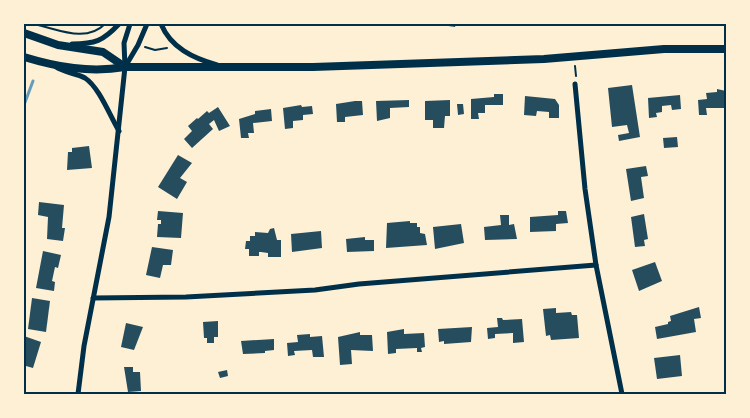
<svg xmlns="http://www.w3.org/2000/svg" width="750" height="418" font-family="Helvetica,sans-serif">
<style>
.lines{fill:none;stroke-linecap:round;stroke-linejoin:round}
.stream{stroke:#669bbc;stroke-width:3}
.building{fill:#264d5e}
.path{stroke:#003049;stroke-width:2}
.minor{stroke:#003049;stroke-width:5}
.secondary{stroke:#003049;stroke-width:8}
.neatline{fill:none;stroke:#003049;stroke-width:2}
</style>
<rect width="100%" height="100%" fill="#fdf0d5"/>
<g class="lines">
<!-- stream -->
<path class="stream" d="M 24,105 L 33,81"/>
</g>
<!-- building -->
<g class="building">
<path d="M 435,24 L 456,24 L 455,27 Z"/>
<path d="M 632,85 L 640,137 L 619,141 L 618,135 L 629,133 L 627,125 L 612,127 L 608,88 Z"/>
<path d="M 717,89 L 726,91 L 726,108 L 706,108 L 707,115 L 699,115 L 698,100 L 707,99 L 706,93 L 717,92 Z"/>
<path d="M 494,94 L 503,94 L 503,105 L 485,105 L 485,113 L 478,113 L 479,119 L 471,119 L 471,99 L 494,97 Z"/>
<path d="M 680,95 L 681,109 L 672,110 L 671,105 L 662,106 L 662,112 L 656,113 L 657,117 L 649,118 L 648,98 Z"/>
<path d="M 525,96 L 555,99 L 559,105 L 559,118 L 549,118 L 549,112 L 537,111 L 536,116 L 524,115 Z"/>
<path d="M 409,100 L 409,107 L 390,108 L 390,118 L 377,121 L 376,101 Z"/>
<path d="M 450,100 L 450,116 L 445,116 L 444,128 L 433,128 L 433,120 L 425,120 L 425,101 Z"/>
<path d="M 355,101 L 362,101 L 363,115 L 345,117 L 345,122 L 337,122 L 336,104 Z"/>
<path d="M 457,104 L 463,104 L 464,114 L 458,115 Z"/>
<path d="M 301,105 L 302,107 L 312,106 L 313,114 L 303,115 L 303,120 L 293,121 L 293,128 L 285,129 L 283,108 Z"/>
<path d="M 218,107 L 230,126 L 219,131 L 214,120 L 209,124 L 213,129 L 192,148 L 184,139 L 192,131 L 188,126 L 197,118 L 198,119 L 207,111 L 209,113 Z"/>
<path d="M 271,109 L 272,121 L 253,123 L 254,133 L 248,133 L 249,138 L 241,138 L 239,119 L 255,114 L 255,111 Z"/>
<path d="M 677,137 L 678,147 L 664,148 L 663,138 Z"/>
<path d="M 89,146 L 92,168 L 67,170 L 68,152 L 72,152 L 72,148 Z"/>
<path d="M 178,155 L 192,163 L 180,178 L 187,182 L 177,199 L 158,187 Z"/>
<path d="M 646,166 L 648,176 L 641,177 L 644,198 L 631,201 L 626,169 Z"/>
<path d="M 39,202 L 64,205 L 62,228 L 65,228 L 63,241 L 47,239 L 48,217 L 38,215 Z"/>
<path d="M 158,211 L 183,213 L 181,238 L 157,237 L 158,224 L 161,224 L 161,220 L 157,220 Z"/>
<path d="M 558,211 L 566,211 L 568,223 L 556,224 L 556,231 L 530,232 L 530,217 L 558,215 Z"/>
<path d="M 644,214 L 648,239 L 644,240 L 645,246 L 635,247 L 631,217 Z"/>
<path d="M 500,215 L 509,215 L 509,225 L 514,224 L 517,239 L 485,240 L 484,227 L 501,225 Z"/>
<path d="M 410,221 L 410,223 L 417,223 L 417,227 L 420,227 L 420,233 L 425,234 L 427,245 L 386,248 L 387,223 Z"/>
<path d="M 461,224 L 464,243 L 435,249 L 433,227 Z"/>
<path d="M 274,228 L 277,240 L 281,240 L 281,257 L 268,257 L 268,253 L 261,252 L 259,252 L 259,256 L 249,256 L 249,249 L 245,249 L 246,241 L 250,241 L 250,236 L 255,236 L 255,232 L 268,233 L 270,229 Z"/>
<path d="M 321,231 L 322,248 L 292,252 L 291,234 Z"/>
<path d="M 365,237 L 365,240 L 374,240 L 374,251 L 347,252 L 346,239 Z"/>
<path d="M 152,247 L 173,250 L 171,265 L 163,265 L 160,278 L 146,275 Z"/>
<path d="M 43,251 L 61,255 L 58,268 L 55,267 L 52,281 L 55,282 L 54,291 L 36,288 Z"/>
<path d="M 655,262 L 662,281 L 639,291 L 632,270 Z"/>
<path d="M 32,298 L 50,301 L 46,332 L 28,329 Z"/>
<path d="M 699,307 L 701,318 L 694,319 L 696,332 L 657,339 L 655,327 L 668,324 L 668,322 L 671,321 L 670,316 Z"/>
<path d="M 556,308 L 556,313 L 571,312 L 572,315 L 577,315 L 579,338 L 551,340 L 550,335 L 546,336 L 543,309 Z"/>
<path d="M 497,318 L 502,318 L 503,320 L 522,319 L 524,342 L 513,343 L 513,333 L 495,334 L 495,338 L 488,339 L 487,328 L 498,327 Z"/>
<path d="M 218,321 L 218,337 L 214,337 L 214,343 L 207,343 L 207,338 L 204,338 L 203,322 Z"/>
<path d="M 126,323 L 143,327 L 134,350 L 121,347 Z"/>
<path d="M 472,327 L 471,342 L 444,344 L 444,341 L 439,342 L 438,329 Z"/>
<path d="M 404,329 L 404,334 L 424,333 L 425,347 L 421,348 L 422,352 L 417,352 L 417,348 L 396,349 L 396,353 L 388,354 L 387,332 Z"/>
<path d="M 360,332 L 360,335 L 372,335 L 373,351 L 351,350 L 352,364 L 340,365 L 338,337 Z"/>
<path d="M 310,334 L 310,337 L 322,336 L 324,357 L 313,357 L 312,350 L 294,351 L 295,355 L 288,356 L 287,343 L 298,342 L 297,335 Z"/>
<path d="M 24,336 L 41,342 L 33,368 L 26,366 L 24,373 Z"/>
<path d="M 274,339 L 274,350 L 265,351 L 265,353 L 243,354 L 241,341 Z"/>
<path d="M 680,355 L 682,376 L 657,379 L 654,358 Z"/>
<path d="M 124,367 L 133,367 L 133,372 L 140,372 L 141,391 L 128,392 Z"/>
<path d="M 227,370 L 228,376 L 220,378 L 218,372 Z"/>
</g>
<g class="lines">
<!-- path -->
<g class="path">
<path d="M 33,24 C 56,28 85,44 105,24"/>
<path d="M 145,47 L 155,50 L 167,48"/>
<path d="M 575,66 L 576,76"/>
</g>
<!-- minor -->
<g class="minor">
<path d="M 161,24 C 171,48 193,58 217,65"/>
<path d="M 72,44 C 95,44 103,41 119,24"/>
<path d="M 56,67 C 65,73 76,73 85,78 C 99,87 110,116 119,131"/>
<path d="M 125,67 L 138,45 L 147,24"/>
<path d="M 575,84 L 585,189 L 596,265 L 622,394"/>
<path d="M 93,298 L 186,297 L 315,290 L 359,284 L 596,265"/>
<path d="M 78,394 L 84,346 L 109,217 L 125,67 L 124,43 L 130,24"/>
</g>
<!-- secondary -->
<g class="secondary">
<path d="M 24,33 L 58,45 L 103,52 L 125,67"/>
<path d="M 24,57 C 57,67 90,73 125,67 L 313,67 L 544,59 L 664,49 L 726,49"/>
</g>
</g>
<!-- border -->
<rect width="750" height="418" fill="none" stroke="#fdf0d5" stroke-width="50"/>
<rect x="25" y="25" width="700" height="368" class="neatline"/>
</svg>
